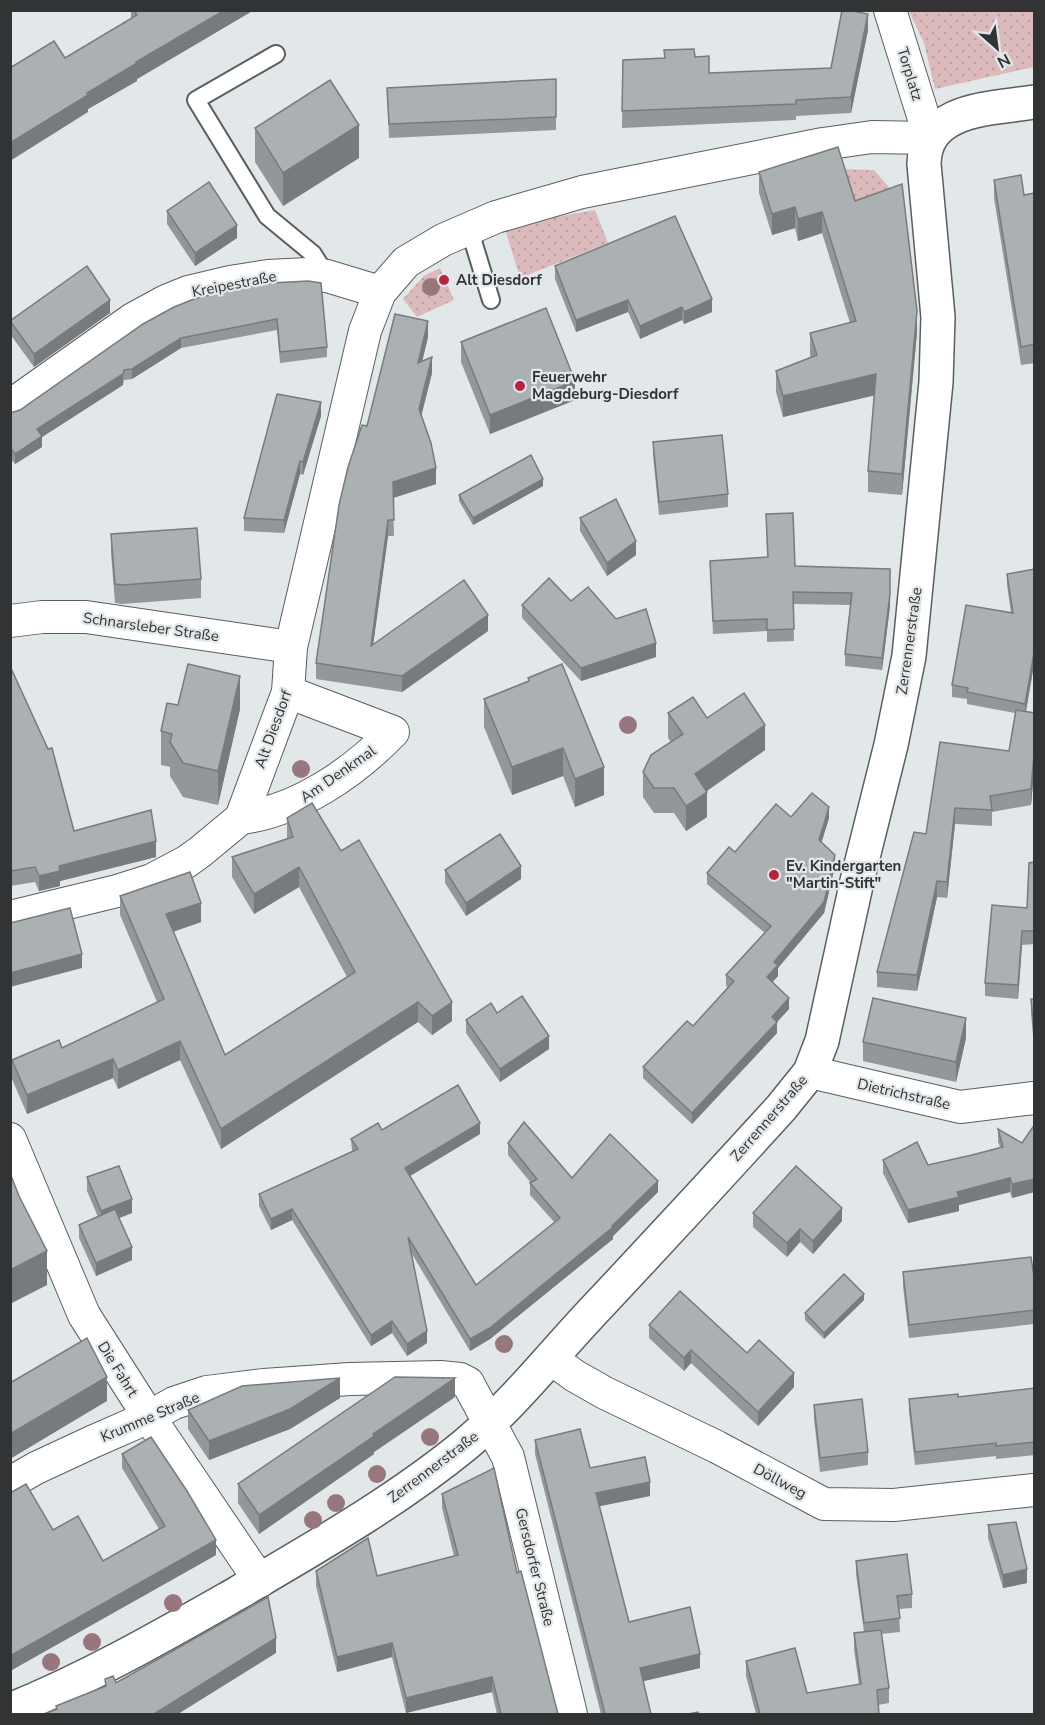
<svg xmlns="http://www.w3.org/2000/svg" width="1045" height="1725" font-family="'Nunito Sans',sans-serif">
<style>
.grass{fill:url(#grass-dots)}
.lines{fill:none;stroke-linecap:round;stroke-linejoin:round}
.lane-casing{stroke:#5a5e60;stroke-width:20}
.street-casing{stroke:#5a5e60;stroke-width:34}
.secondary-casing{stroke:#5a5e60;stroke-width:36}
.lane{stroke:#fff;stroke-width:16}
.street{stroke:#fff;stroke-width:32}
.secondary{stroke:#fff;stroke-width:33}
.tree{fill:#97777d}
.wall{fill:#939799}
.shaded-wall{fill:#787b7d}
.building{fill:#abb0b2;stroke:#787b7d;stroke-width:1.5}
.poi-dot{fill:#b62442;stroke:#e2e7e9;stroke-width:2}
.labels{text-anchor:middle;stroke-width:4.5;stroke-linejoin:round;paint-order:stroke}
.street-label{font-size:15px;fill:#313334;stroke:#e2e7e9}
.poi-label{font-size:15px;font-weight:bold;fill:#313334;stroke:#e2e7e9;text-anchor:start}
</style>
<defs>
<pattern id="grass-dots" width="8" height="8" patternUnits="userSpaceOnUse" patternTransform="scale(1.5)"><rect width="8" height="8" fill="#dcbabb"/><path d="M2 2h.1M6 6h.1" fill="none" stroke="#bda0a1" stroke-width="1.8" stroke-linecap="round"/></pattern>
</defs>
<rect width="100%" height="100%" fill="#e2e7e9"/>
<!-- grass -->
<g class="grass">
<path d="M 909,11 L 1034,11 L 1034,67 L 935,89 L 924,43 Z"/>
<path d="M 838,169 L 874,170 L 888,186 L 902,206 L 851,210 Z"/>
<path d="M 595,210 L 608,243 L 520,278 L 505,229 L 521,223 Z"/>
<path d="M 440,268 L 454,300 L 417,317 L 403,299 L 424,276 Z"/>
</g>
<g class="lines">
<!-- lane casing -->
<g class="lane-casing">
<g id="lane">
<path d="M 276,54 L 196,100 L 267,216 L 313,254 L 327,276"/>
<path d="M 469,228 L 491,300"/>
</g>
</g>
<!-- street casing -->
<g class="street-casing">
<g id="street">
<path d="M 10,406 L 133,319 L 166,301 L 188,292 L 230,282 L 268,276 L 308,274 L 327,276 L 380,292"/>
<path d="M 10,621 L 42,617 L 86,617 L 291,647"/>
<path d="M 241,818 C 298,811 353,773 393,732 L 288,692"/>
<path d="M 10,917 L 117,891 L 152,880 L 186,862 L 200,852 L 241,818 L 288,692 L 291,647 L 365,331 L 380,292 L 406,262 L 443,240 L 496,217 L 582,192 L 823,144 L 872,137 L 930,138 L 890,10"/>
<path d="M 810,1072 L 960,1107 L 1034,1098"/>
<path d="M 10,1139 L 84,1315 L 149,1417 L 260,1581"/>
<path d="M 550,1358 L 575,1376 L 605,1393 L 717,1447 L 824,1504 L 894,1505 L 1034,1490"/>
<path d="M 10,1483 L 36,1468 L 92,1442 L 149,1417 L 174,1403 L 207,1392 L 264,1385 L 350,1379 L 440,1377 L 460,1379 L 468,1383 L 471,1389 L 508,1457 L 571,1714"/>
</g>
</g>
<!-- secondary casing -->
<g class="secondary-casing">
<path id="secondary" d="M 10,1710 C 89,1678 162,1636 236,1594 C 314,1548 394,1503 465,1445 C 514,1404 555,1351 599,1305 C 660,1240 721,1174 781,1108 L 810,1072 L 822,1041 L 857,881 L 891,745 L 909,656 L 936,382 L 938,317 L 924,164 C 925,107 992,109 1034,102"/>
</g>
<!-- lane -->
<use href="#lane" class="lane"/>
<!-- street -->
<use href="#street" class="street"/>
<!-- secondary -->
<use href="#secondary" class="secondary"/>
</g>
<!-- trees -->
<g class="tree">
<circle cx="431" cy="287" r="9"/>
<circle cx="628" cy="725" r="9"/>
<circle cx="301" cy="769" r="9"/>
<circle cx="504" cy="1344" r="9"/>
<circle cx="430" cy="1437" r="9"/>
<circle cx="377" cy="1474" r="9"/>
<circle cx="336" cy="1503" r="9"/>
<circle cx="313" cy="1520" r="9"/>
<circle cx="173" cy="1603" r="9"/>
<circle cx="92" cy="1642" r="9"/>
<circle cx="51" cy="1662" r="9"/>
</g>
<!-- wall -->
<g class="wall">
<path d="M 131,10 L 254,10 L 137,79 L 137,81 L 88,109 L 88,112 L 65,58 L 131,19 Z"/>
<path d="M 868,30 L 851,113 L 796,116 L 796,120 L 622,128 L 623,60 L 695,57 L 709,73 L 831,68 Z"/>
<path d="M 556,79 L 556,130 L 389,138 L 387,88 Z"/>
<path d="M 255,128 L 359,158 L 283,206 L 255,162 Z"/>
<path d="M 759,172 L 855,201 L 917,332 L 902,495 L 868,492 L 868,471 L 874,395 L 783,417 L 776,392 L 776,371 L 811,358 L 810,354 L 810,333 L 850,323 L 822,233 L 798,241 L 795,228 L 772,235 L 759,193 Z"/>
<path d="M 994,180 L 1024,195 L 1035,193 L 1035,363 L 1021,365 L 994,198 Z"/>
<path d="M 167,211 L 237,238 L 195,266 L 167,224 Z"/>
<path d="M 555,266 L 712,312 L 684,324 L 682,320 L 640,339 L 628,312 L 576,332 L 555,279 Z"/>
<path d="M 233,289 L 327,347 L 327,357 L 280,363 L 277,330 L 181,348 L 132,379 L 124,380 L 123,385 L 42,437 L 42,447 L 15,464 L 10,458 L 10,413 L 20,410 Z"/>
<path d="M 110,313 L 34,367 L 10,334 L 10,321 Z"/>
<path d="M 428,337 L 422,361 L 432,373 L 421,416 L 436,484 L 393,498 L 394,536 L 388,536 L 373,644 L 488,631 L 402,692 L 316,679 L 316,663 L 367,426 Z"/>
<path d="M 461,342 L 575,400 L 490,434 L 461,362 Z"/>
<path d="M 321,416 L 303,475 L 300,474 L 284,533 L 244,531 L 244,518 Z"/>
<path d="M 653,442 L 728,494 L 728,507 L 659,515 L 653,455 Z"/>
<path d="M 543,486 L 473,525 L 459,501 L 459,495 Z"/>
<path d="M 766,514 L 795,566 L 890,606 L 882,670 L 845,666 L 845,654 L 850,605 L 793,604 L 794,641 L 767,642 L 767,631 L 713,634 L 710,561 L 767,558 Z"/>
<path d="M 580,518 L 636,555 L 607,576 L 580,531 Z"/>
<path d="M 111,534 L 201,579 L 201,598 L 122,604 L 115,603 L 111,553 Z"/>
<path d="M 1035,569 L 1035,659 L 1026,712 L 1035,713 L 1035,760 L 1031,805 L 992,812 L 992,826 L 955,824 L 947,898 L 937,897 L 917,991 L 877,987 L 877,972 L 926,834 L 1009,751 L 1015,713 L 967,704 L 967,699 L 952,697 L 952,685 L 1011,613 L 1007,585 L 1007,574 Z"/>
<path d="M 571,601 L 616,619 L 656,657 L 581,681 L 522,618 L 522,605 Z"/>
<path d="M 10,666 L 74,831 L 156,857 L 60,881 L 60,886 L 39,891 L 35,882 L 10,886 Z"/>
<path d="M 528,678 L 604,795 L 575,807 L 563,776 L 512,795 L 484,727 L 484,699 L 528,681 Z"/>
<path d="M 178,705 L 240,709 L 218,805 L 183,797 L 170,776 L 170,767 L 161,765 L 161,731 Z"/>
<path d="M 668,713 L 707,718 L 765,750 L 707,791 L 707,817 L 686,831 L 674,813 L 654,813 L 643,797 L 643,772 L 671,742 L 668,738 Z"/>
<path d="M 791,817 L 829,818 L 821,842 L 835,866 L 824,913 L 778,968 L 778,976 L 772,982 L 789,1009 L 777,1022 L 777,1033 L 692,1124 L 643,1078 L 643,1067 L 693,1026 L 728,987 L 726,986 L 726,975 L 765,933 L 707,884 L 707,873 L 735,852 Z"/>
<path d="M 287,818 L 341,851 L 452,1021 L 432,1035 L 418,1022 L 221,1149 L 180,1060 L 118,1089 L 113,1078 L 27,1114 L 12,1079 L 12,1060 L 62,1048 L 157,1002 L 120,915 L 120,896 L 201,922 L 173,932 L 225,1055 L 347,977 L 299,887 L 254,914 L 232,877 L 232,857 L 287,838 Z"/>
<path d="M 1035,862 L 1035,944 L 1022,945 L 1018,999 L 985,996 L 985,983 L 1027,908 Z"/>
<path d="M 445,870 L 521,879 L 466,916 L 445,883 Z"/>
<path d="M 1031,999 L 1035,999 L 1035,1058 L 1031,1013 Z"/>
<path d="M 497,1013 L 549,1049 L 500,1082 L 466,1033 L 466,1020 Z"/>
<path d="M 966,1038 L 956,1082 L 863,1061 L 863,1042 Z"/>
<path d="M 998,1129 L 1022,1143 L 1012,1198 L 1010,1192 L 959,1205 L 959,1211 L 908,1223 L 883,1173 L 883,1160 L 928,1165 L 972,1155 L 1000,1147 L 998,1142 Z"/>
<path d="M 382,1130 L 480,1134 L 410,1176 L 476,1285 L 555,1223 L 530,1195 L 530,1183 L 531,1183 L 508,1155 L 508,1143 L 572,1178 L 658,1192 L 613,1236 L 613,1239 L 490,1339 L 470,1351 L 412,1254 L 427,1343 L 407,1356 L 392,1333 L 371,1346 L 292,1220 L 271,1230 L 259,1206 L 259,1194 L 352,1151 L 351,1139 Z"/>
<path d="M 87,1177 L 132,1213 L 119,1218 L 132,1260 L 96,1276 L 79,1238 L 79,1225 L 98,1217 L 87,1191 Z"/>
<path d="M 753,1213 L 842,1221 L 813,1254 L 800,1242 L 787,1257 L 753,1227 Z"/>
<path d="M 903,1272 L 1035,1283 L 1035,1324 L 909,1338 L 903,1286 Z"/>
<path d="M 864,1300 L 824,1339 L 805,1320 L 805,1313 Z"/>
<path d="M 649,1325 L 747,1353 L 794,1387 L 758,1426 L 691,1363 L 684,1371 L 649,1338 Z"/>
<path d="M 1035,1388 L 1035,1455 L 996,1459 L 996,1456 L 915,1465 L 909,1412 L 909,1399 L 958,1397 Z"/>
<path d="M 455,1397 L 374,1452 L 374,1454 L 259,1534 L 238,1503 L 238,1484 Z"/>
<path d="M 340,1398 L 290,1429 L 209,1460 L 188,1429 L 188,1410 Z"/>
<path d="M 814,1405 L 868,1452 L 868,1465 L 820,1472 L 814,1419 Z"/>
<path d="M 535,1440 L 590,1468 L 650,1496 L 599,1506 L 629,1622 L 700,1668 L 643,1681 L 651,1714 L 601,1714 L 535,1454 Z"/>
<path d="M 122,1454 L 216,1555 L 10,1671 L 53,1530 L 103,1561 L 159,1529 L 122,1468 Z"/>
<path d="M 442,1494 L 517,1573 L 558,1714 L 497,1714 L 492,1692 L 406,1713 L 392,1657 L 337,1672 L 316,1586 L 316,1571 L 377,1576 L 454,1556 L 442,1508 Z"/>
<path d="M 988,1525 L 1027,1583 L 1003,1588 L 988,1538 Z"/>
<path d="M 856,1561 L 912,1594 L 912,1608 L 899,1609 L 900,1632 L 881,1634 L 889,1688 L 889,1703 L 878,1705 L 879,1714 L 756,1714 L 746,1676 L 746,1661 L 807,1693 L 859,1685 L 854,1649 L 854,1633 L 864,1632 L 856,1574 Z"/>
</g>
<!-- shaded-wall -->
<g class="shaded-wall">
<path d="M 225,10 L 254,10 L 137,79 L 137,81 L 88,109 L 88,112 L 10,161 L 10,143 L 136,62 Z"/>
<path d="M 868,14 L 868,30 L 851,113 L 851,97 Z"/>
<path d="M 359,125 L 359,158 L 283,206 L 283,173 Z"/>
<path d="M 795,207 L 795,228 L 772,235 L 772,214 Z"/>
<path d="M 822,212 L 822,233 L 798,241 L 798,219 Z"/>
<path d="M 237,225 L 237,238 L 195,266 L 195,253 Z"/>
<path d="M 712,299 L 712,312 L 684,324 L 684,312 Z"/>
<path d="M 110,300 L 110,313 L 34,367 L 34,354 Z"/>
<path d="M 628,300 L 628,312 L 576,332 L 576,320 Z"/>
<path d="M 682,307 L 682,320 L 640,339 L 640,326 Z"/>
<path d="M 917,311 L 917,332 L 902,495 L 902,474 Z"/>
<path d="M 428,321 L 428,337 L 418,379 L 418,363 Z"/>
<path d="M 181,338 L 181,348 L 132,379 L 132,369 Z"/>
<path d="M 432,357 L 432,373 L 419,425 L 419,409 Z"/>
<path d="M 123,374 L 123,385 L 42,437 L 42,447 L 15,464 L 15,454 L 37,429 Z"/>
<path d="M 876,374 L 876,395 L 783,417 L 783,396 Z"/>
<path d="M 575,381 L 575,400 L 490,434 L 490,415 Z"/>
<path d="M 321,402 L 321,416 L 303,475 L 303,462 Z"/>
<path d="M 300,461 L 300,474 L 284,533 L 284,520 Z"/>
<path d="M 436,468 L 436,484 L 393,498 L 393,482 Z"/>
<path d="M 543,479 L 543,486 L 473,525 L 473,518 Z"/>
<path d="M 388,520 L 388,536 L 371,661 L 371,646 Z"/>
<path d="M 636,541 L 636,555 L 607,576 L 607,563 Z"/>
<path d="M 890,569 L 890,606 L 882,670 L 882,658 Z"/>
<path d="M 488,615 L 488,631 L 402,692 L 402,676 Z"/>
<path d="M 656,643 L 656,657 L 581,681 L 581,668 Z"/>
<path d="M 1035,647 L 1035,659 L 1025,715 L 1025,704 Z"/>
<path d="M 240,676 L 240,709 L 218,805 L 218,771 Z"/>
<path d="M 765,725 L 765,750 L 695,799 L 695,774 Z"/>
<path d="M 1035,744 L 1035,760 L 1031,805 L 1031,789 Z"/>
<path d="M 563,748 L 563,776 L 512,795 L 512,767 Z"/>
<path d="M 604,767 L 604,795 L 575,807 L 575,779 Z"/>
<path d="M 707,792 L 707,817 L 686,831 L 686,806 Z"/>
<path d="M 829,807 L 829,818 L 819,851 L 819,840 Z"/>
<path d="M 955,808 L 955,824 L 947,898 L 947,882 Z"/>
<path d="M 156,841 L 156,857 L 60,881 L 60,886 L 39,891 L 39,876 L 59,866 Z"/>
<path d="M 835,855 L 835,866 L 824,913 L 778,968 L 778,976 L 767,988 L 767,977 L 774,962 Z"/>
<path d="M 521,866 L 521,879 L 466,916 L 466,903 Z"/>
<path d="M 299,867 L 299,887 L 254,914 L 254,894 Z"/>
<path d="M 937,881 L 937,897 L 917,991 L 917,975 Z"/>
<path d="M 201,903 L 201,922 L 166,934 L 166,914 Z"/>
<path d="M 1022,931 L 1022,945 L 1018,999 L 1018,985 Z"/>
<path d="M 82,954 L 82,968 L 10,987 L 10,973 Z"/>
<path d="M 789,998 L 789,1009 L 777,1022 L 777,1033 L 692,1124 L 692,1113 L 772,1017 Z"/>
<path d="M 418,1002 L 418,1022 L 221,1149 L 221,1129 Z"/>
<path d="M 452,1002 L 452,1021 L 432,1035 L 432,1016 Z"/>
<path d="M 966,1018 L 966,1038 L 956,1082 L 956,1062 Z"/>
<path d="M 549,1036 L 549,1049 L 500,1082 L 500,1069 Z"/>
<path d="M 180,1041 L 180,1060 L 118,1089 L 118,1070 Z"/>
<path d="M 113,1059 L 113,1078 L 27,1114 L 27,1095 Z"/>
<path d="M 480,1123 L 480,1134 L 405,1179 L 405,1168 Z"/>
<path d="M 1010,1178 L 1010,1192 L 959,1205 L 959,1211 L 908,1223 L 908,1210 L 957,1192 Z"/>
<path d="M 1035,1179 L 1035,1192 L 1012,1198 L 1012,1184 Z"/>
<path d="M 658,1181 L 658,1192 L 613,1236 L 613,1239 L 490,1339 L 470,1351 L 470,1339 L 612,1226 Z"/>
<path d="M 132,1199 L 132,1213 L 101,1225 L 101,1211 Z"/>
<path d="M 842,1208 L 842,1221 L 813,1254 L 813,1241 Z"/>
<path d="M 292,1209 L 292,1220 L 271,1230 L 271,1219 Z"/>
<path d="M 800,1229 L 800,1242 L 787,1257 L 787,1243 Z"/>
<path d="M 132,1247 L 132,1260 L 96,1276 L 96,1263 Z"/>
<path d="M 47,1251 L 47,1285 L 10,1304 L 10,1270 Z"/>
<path d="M 864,1294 L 864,1300 L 824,1339 L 824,1333 Z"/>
<path d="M 392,1321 L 392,1333 L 371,1346 L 371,1335 Z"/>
<path d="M 427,1331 L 427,1343 L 407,1356 L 407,1344 Z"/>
<path d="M 691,1350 L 691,1363 L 684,1371 L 684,1358 Z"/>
<path d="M 794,1373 L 794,1387 L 758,1426 L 758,1412 Z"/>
<path d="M 107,1377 L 107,1401 L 10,1459 L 10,1434 Z"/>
<path d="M 340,1378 L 340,1398 L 290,1429 L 209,1460 L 209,1441 Z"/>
<path d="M 455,1378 L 455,1397 L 374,1452 L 374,1454 L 259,1534 L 259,1515 L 373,1434 Z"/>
<path d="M 650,1482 L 650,1496 L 596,1507 L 596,1493 Z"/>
<path d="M 216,1540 L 216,1555 L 10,1671 L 10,1656 Z"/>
<path d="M 1027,1569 L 1027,1583 L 1003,1588 L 1003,1575 Z"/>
<path d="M 276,1638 L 276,1653 L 178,1714 L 154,1714 Z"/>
<path d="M 392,1643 L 392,1657 L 337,1672 L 337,1657 Z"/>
<path d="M 700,1654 L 700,1668 L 640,1682 L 640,1668 Z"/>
<path d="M 492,1677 L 492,1692 L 406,1713 L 406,1698 Z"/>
</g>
<!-- building -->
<g class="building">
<path d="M 134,10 L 225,10 L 136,62 L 137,63 L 87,93 L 88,95 L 10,143 L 10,68 L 54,41 L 65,58 L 137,15 Z"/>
<path d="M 842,10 L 848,10 L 868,14 L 851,97 L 796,100 L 796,104 L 622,111 L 623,60 L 665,58 L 664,50 L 694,49 L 695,57 L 709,56 L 709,73 L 831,68 Z"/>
<path d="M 556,79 L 556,117 L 389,124 L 387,88 Z"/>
<path d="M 330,80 L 359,125 L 283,173 L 255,128 Z"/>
<path d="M 838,147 L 855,201 L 902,184 L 917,311 L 902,474 L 868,471 L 876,374 L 783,396 L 776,371 L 817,355 L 810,333 L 856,321 L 822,212 L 798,219 L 795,207 L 772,214 L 759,172 Z"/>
<path d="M 1021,175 L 1024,195 L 1035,193 L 1035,344 L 1021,347 L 994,180 Z"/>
<path d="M 209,182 L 237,225 L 195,253 L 167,211 Z"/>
<path d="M 675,216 L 712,299 L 684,312 L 682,307 L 640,326 L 628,300 L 576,320 L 555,266 Z"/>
<path d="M 87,266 L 110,300 L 34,354 L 10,321 Z"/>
<path d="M 308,281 L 321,283 L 327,347 L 280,352 L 277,319 L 181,338 L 132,369 L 124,370 L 123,374 L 37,429 L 42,436 L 15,454 L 10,447 L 10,413 L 20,410 L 143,324 L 174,307 L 194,299 L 233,289 L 270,283 Z"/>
<path d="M 546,308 L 575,381 L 490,415 L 461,342 Z"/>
<path d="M 395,314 L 428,321 L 418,363 L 432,357 L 419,409 L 431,443 L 436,468 L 393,482 L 394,520 L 388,520 L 371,646 L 464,580 L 488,615 L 402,676 L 316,663 L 339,505 L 348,467 L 362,425 L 367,426 Z"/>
<path d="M 277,394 L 321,402 L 303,462 L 300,461 L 284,520 L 244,518 Z"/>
<path d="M 722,435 L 728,494 L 659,502 L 653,442 Z"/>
<path d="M 531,455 L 543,479 L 473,518 L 459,495 Z"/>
<path d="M 616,499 L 636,541 L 607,563 L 580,518 Z"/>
<path d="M 793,513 L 795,566 L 890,569 L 890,594 L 882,658 L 845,654 L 852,593 L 793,592 L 794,629 L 767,630 L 767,619 L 713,621 L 710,561 L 768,557 L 766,514 Z"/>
<path d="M 197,528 L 201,579 L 122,585 L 115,584 L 111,534 Z"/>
<path d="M 1035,569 L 1035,647 L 1025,704 L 967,692 L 968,688 L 952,685 L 966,605 L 1013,613 L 1007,574 Z"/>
<path d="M 549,578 L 571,601 L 588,587 L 616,619 L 646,609 L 656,643 L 581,668 L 522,605 Z"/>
<path d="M 188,664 L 240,676 L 218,771 L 183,763 L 170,742 L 172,734 L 161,731 L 167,703 L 178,705 Z"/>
<path d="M 562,664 L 604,767 L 575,779 L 563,748 L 512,767 L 484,699 L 529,681 L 528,678 Z"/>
<path d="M 10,666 L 48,749 L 52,748 L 74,831 L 151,810 L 156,841 L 59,866 L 60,871 L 39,876 L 35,867 L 10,871 Z"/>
<path d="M 744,693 L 765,725 L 695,774 L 707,792 L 686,806 L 674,788 L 654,788 L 643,772 L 651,755 L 683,734 L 668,713 L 693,697 L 707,718 Z"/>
<path d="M 1016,710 L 1035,713 L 1035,744 L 1031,789 L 990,796 L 992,810 L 955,808 L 947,882 L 937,881 L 917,975 L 877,972 L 914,832 L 926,834 L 940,742 L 1009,751 Z"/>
<path d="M 812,793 L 829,807 L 819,840 L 835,855 L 824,902 L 774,962 L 778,965 L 767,977 L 789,998 L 772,1017 L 777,1022 L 692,1113 L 643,1067 L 687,1021 L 693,1026 L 734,981 L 726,975 L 771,926 L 707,873 L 729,847 L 735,852 L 776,804 L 791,817 Z"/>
<path d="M 312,803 L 341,851 L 359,840 L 452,1002 L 432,1016 L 418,1002 L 221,1129 L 180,1041 L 118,1070 L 113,1059 L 27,1095 L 12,1060 L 59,1040 L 62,1048 L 164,999 L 120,896 L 190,872 L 201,903 L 166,914 L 225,1055 L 355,972 L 299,867 L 254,894 L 232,857 L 293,837 L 287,818 Z"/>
<path d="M 500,834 L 521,866 L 466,903 L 445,870 Z"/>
<path d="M 1035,862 L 1035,931 L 1022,931 L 1018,985 L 985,983 L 992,905 L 1027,908 L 1029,863 Z"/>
<path d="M 70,908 L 82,954 L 10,973 L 10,923 Z"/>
<path d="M 522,996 L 549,1036 L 500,1069 L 466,1020 L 491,1003 L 497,1013 Z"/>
<path d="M 873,998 L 966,1018 L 956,1062 L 863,1042 Z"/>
<path d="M 1031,999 L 1035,999 L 1035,1044 Z"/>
<path d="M 458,1085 L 480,1123 L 405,1168 L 476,1285 L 560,1218 L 530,1183 L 537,1179 L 508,1143 L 524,1122 L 572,1178 L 610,1134 L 658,1181 L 612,1226 L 613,1227 L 490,1328 L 470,1339 L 408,1237 L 427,1331 L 407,1344 L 392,1321 L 371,1335 L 292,1209 L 271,1219 L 259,1194 L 358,1149 L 351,1139 L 378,1123 L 382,1130 Z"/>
<path d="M 1035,1124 L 1035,1179 L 1012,1184 L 1010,1178 L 957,1192 L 959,1197 L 908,1210 L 883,1160 L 917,1142 L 928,1165 L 972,1155 L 1003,1147 L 998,1129 L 1022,1143 Z"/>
<path d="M 119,1166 L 132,1199 L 101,1211 L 87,1177 Z"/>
<path d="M 796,1166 L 842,1208 L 813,1241 L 800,1229 L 787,1243 L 753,1213 Z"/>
<path d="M 10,1173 L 19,1196 L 47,1251 L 10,1270 Z"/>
<path d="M 115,1209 L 132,1247 L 96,1263 L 79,1225 Z"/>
<path d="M 1031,1257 L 1035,1283 L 1035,1310 L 909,1325 L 903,1272 Z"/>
<path d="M 844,1274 L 864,1294 L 824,1333 L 805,1313 Z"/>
<path d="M 680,1291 L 747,1353 L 759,1340 L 794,1373 L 758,1412 L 691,1350 L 684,1358 L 649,1325 Z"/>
<path d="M 87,1338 L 107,1377 L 10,1434 L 10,1383 Z"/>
<path d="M 395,1377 L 455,1378 L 373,1434 L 374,1436 L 259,1515 L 238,1484 Z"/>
<path d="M 340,1378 L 290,1409 L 209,1441 L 188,1410 L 242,1386 Z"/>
<path d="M 1035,1388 L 1035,1442 L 996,1446 L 996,1443 L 915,1452 L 909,1399 L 958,1394 L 958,1397 Z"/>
<path d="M 862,1399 L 868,1452 L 820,1458 L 814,1405 Z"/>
<path d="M 580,1429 L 590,1468 L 645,1457 L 650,1482 L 596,1493 L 629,1622 L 690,1607 L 700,1654 L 640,1668 L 651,1714 L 605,1714 L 535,1440 Z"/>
<path d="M 151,1437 L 187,1491 L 216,1540 L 10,1656 L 10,1493 L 26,1484 L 53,1530 L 78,1516 L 103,1561 L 165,1526 L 122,1454 Z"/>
<path d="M 494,1468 L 517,1573 L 521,1571 L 558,1714 L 501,1714 L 492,1677 L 406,1698 L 392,1643 L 337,1657 L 316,1571 L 368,1538 L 377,1576 L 458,1555 L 442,1494 Z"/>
<path d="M 1016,1522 L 1027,1569 L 1003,1575 L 988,1525 Z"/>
<path d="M 907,1554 L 912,1594 L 897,1596 L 900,1618 L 864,1623 L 856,1561 Z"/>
<path d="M 268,1597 L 276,1638 L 154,1714 L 44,1714 L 57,1709 L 56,1706 L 106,1686 L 105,1679 L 113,1676 L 116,1683 Z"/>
<path d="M 881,1630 L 889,1688 L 877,1690 L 879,1714 L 760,1714 L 746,1661 L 795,1648 L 807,1693 L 861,1684 L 854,1633 Z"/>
<path d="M 698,1712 L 699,1714 L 688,1714 Z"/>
</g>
<!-- markers -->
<g class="poi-dot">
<circle cx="444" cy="280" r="6"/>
<circle cx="520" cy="386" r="6"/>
<circle cx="774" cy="875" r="6"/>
</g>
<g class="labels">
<!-- street labels -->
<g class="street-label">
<text transform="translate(910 74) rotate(73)" y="5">Torplatz</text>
<text transform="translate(234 284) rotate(-11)" y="5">Kreipestraße</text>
<text transform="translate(151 627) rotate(8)" y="5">Schnarsleber Straße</text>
<text transform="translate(909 641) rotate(-82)" y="5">Zerrennerstraße</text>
<text transform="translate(273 729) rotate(-70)" y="5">Alt Diesdorf</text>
<text transform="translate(338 774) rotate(-35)" y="5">Am Denkmal</text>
<text transform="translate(904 1094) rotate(13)" y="5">Dietrichstraße</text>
<text transform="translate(769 1118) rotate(-49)" y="5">Zerrennerstraße</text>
<text transform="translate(118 1369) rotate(58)" y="5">Die Fahrt</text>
<text transform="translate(150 1417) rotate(-23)" y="5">Krumme Straße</text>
<text transform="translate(433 1467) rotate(-37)" y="5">Zerrennerstraße</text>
<text transform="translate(780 1481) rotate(28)" y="5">Döllweg</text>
<text transform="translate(535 1567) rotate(76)" y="5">Gersdorfer Straße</text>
</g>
<!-- poi labels -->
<g class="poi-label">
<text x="456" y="285">Alt Diesdorf</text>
<text x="532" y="382">Feuerwehr<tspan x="532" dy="17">Magdeburg-Diesdorf</tspan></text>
<text x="786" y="871">Ev. Kindergarten<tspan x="786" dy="17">"Martin-Stift"</tspan></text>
</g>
</g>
<!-- border -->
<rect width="1045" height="1725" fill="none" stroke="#313334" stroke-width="24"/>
<!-- north arrow -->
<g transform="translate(997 48) rotate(152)" stroke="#e2e7e9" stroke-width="4.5" paint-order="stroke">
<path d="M0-4.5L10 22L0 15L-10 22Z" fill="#313334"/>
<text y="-9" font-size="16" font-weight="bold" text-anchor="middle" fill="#313334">N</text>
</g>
</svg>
